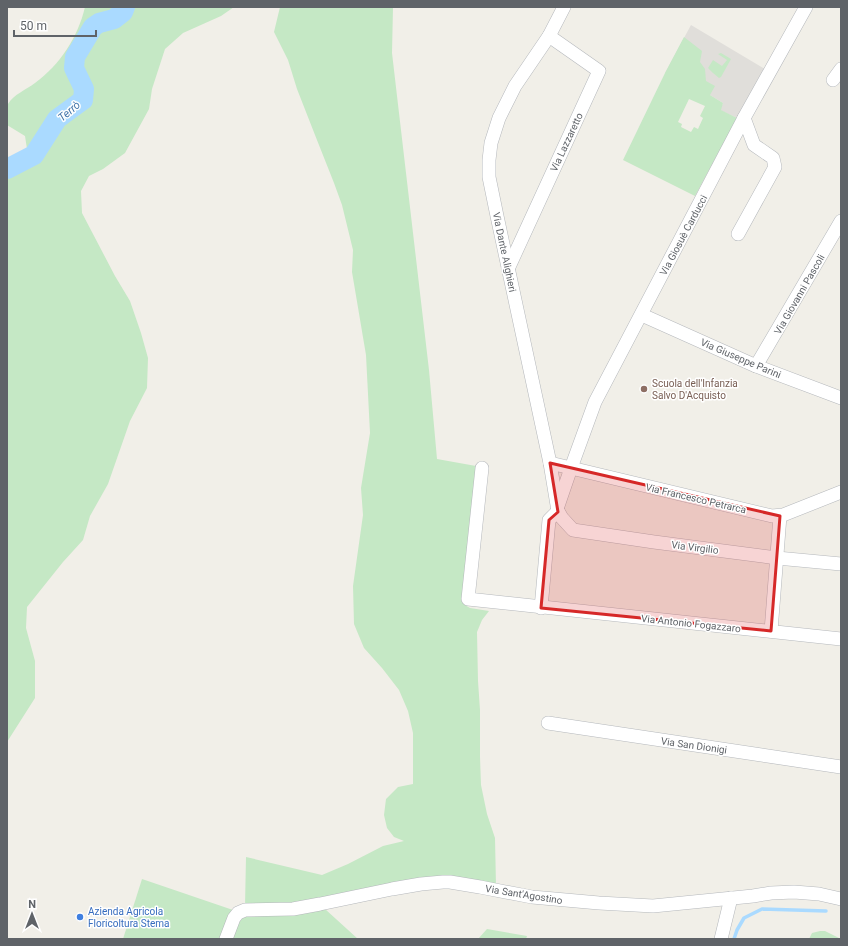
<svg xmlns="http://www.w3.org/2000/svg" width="848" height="946" font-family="Roboto,sans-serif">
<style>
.industrial{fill:#e0deda}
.green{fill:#c5e8c5;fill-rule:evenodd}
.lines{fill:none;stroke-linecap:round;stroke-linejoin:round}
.stream{stroke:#aadaff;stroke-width:3.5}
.river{stroke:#aadaff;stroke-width:20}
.minor-casing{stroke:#b5b8bc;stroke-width:14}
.minor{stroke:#fff;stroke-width:13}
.marked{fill:#d62828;fill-opacity:0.2;stroke:#d62828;stroke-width:3;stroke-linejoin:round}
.education-dot{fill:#8d6e63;stroke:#fff;stroke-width:1.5}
.shop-dot{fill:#3f7fe0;stroke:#fff;stroke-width:1.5}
.labels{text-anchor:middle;stroke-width:3;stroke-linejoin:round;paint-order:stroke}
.street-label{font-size:10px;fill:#5f6368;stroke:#fff}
.education-label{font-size:10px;fill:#785e54;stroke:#fff;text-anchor:start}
.shop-label{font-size:10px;fill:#366cbe;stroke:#fff;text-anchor:start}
.water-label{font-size:11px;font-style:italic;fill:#4174aa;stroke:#fff}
</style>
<rect width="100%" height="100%" fill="#f1efe8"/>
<!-- industrial -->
<path class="industrial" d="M 691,25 L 765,69 L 737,118 L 720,110 L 723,103 L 710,95 L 665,73 Z"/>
<!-- green -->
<g class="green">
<path d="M 85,7 L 234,7 L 221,16 L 183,33 L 165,49 L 152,89 L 149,109 L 125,153 L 103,169 L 89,176 L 81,191 L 82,213 L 115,276 L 130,301 L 141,333 L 148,358 L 147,388 L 130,421 L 108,484 L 90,516 L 83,540 L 63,562 L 27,607 L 26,628 L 35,661 L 35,698 L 7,742 L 7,161 L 27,149 L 25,136 L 7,125 C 7,119 5,109 8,104 C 14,94 26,90 35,83 C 60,65 78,37 85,7 Z"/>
<path d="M 280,7 L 393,7 L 392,53 L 429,370 L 437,459 L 476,466 L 464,601 L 465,605 L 470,608 L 489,611 L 482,620 L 477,632 L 478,681 L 480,710 L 480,757 L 481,785 L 487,814 L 495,838 L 496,886 L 465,880 L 293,903 L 245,906 L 246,857 L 322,875 L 348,864 L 383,846 L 404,841 L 394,837 L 387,828 L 384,815 L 386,799 L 398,787 L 413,784 L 413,733 L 408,711 L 399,690 L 382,668 L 364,648 L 354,624 L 353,586 L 363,515 L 361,488 L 370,433 L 366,355 L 352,272 L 353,250 L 342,205 L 334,183 L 315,135 L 297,89 L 288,60 L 274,32 Z"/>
<path d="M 684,37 L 702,51 L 700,62 L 705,69 L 706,81 L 715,86 L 710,95 L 723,103 L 721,110 L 737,118 L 695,196 L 623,160 L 665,73 ZM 689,99 L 705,106 L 700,116 L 703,118 L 698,129 L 694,127 L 691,132 L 681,127 L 682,124 L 678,122 Z"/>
<path d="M 721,53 L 731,59 L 721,77 L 719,78 L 713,73 L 708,68 L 713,60 L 722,66 L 727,60 L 718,54 Z"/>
<path d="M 142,879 L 233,910 L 221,939 L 123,939 Z"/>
<path d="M 325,909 L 358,939 L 232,939 L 238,923 L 241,918 L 246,917 L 294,914 Z"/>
<path d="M 487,929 L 527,936 L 526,939 L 478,939 Z"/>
<path d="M 820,931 L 825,931 L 841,939 L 809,939 L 812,933 Z"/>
</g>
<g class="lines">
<!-- stream -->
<path class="stream" d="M 734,939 L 737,930 L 744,918 L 762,909 L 826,911"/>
<!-- river -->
<path class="river" d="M 7,169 L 34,155 L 57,119 L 83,100 L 84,89 L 74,68 L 75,57 L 93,27 L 99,23 L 114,19 L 123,12 L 125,7"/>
<!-- minor casing -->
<g class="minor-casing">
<g id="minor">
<path d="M 564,7 L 549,36 L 515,86 L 499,118 L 491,143 L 489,160 L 489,177 L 497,216 L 550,463 L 558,511 L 562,518 L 573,530 L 654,542 L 777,558 L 841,564"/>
<path d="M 833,80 L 841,69"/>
<path d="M 738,234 L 775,167 L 773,158 L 754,145 L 744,118"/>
<path d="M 508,269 L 599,71 L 549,36"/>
<path d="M 642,315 L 756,366 L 841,398"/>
<path d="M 756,366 L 841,221"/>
<path d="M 550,463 L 772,516 L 783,515 L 841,492"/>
<path d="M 482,468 L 468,599 L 841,639"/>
<path d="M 558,506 L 571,468 L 595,402 L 744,118 L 806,7"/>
<path d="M 541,608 L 549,520 L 558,511"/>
<path d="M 771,631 L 780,516"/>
<path d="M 548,723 L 841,767"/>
<path d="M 226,939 L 234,918 L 238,913 L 245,910 L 293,909 L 320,904 L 392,889 L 421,884 L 443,882 L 450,882 L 480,887 L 532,897 L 599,903 L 653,906 L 753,896 L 771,893 L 794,892 L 819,894 L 841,899"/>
<path d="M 721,939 L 731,898"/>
</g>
</g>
<!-- minor -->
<use href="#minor" class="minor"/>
</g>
<!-- marked area -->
<path class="marked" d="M 550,463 L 780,516 L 771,631 L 541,608 L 549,520 L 558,512 Z"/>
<!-- markers -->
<circle class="education-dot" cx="644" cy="389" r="4"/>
<circle class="shop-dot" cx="80" cy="917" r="4"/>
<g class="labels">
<!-- street labels -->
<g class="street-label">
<text transform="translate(566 142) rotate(-65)" y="4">Via Lazzaretto</text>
<text transform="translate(683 235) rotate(-62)" y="4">Via Giosuè Carducci</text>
<text transform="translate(505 252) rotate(78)" y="4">Via Dante Alighieri</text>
<text transform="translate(799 294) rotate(-60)" y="4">Via Giovanni Pascoli</text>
<text transform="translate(741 358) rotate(23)" y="4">Via Giuseppe Parini</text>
<text transform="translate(696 498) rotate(13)" y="4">Via Francesco Petrarca</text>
<text transform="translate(695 547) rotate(7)" y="4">Via Virgilio</text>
<text transform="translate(691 623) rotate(6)" y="4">Via Antonio Fogazzaro</text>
<text transform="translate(694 745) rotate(8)" y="4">Via San Dionigi</text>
<text transform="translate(524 894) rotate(9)" y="4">Via Sant'Agostino</text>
</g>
<!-- education labels -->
<g class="education-label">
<text x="652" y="387">Scuola dell'Infanzia<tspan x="652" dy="12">Salvo D'Acquisto</tspan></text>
</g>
<!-- shop labels -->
<g class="shop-label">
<text x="88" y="915">Azienda Agricola<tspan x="88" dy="12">Floricoltura Stema</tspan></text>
</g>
<!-- water labels -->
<g class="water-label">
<text transform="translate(69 111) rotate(-40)" y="4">Terrò</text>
</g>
</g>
<!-- border -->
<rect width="848" height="946" fill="none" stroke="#5f6368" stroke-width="16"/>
<!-- north arrow -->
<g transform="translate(32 914)" stroke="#ffffff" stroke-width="3" paint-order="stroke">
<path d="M0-3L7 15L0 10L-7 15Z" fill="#5f6368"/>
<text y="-6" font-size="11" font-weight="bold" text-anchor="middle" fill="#5f6368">N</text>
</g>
<!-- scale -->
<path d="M14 30v6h82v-6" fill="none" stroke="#5f6368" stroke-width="2"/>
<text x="20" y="30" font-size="12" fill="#5f6368" stroke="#ffffff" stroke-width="3" paint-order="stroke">50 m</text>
</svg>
